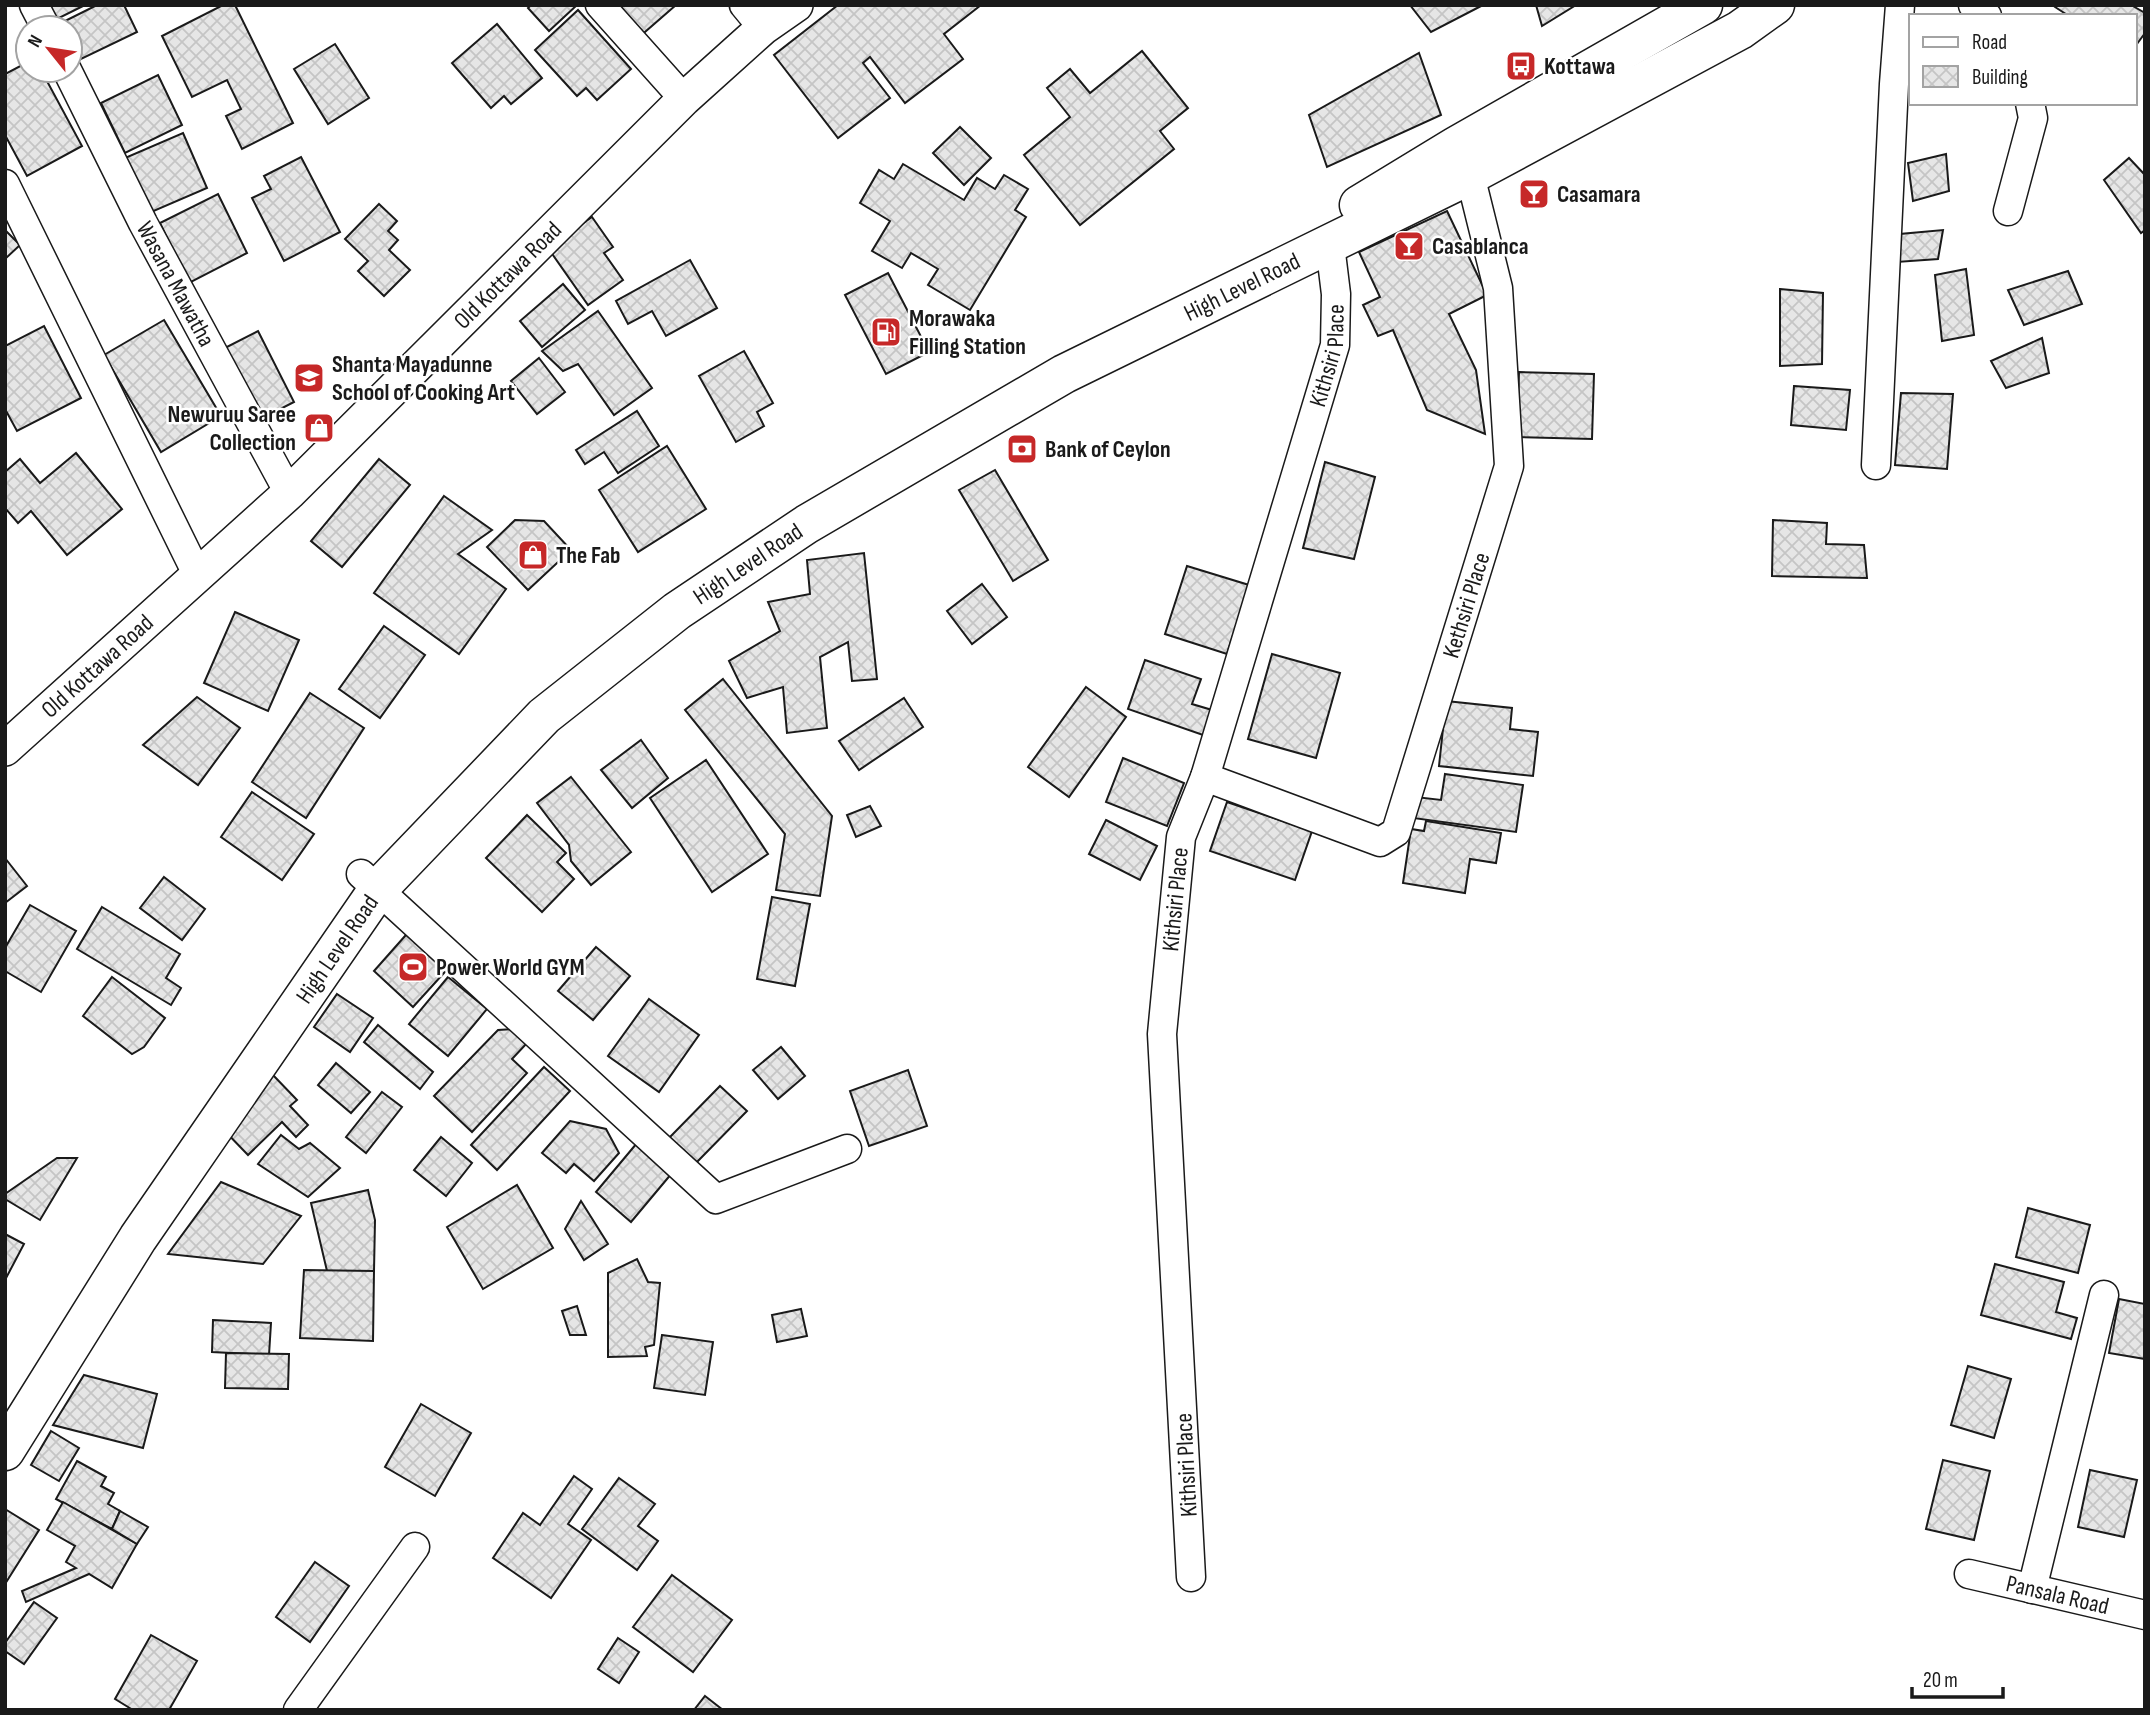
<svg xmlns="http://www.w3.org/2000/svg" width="2150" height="1715" font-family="'Sofia Sans Condensed',sans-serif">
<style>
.building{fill:url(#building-cross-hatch);stroke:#1a1a1a;stroke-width:2}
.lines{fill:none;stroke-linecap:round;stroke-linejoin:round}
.minor-casing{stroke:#1a1a1a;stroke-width:31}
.tertiary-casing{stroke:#1a1a1a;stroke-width:36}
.trunk-casing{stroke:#1a1a1a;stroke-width:41}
.minor{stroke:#fff;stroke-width:28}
.tertiary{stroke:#fff;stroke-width:33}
.trunk{stroke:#fff;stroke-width:38}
.labels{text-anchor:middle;stroke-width:5;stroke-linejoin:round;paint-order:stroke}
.poi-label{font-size:24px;font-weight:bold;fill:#1a1a1a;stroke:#fff;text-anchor:start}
.street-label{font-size:24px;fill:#1a1a1a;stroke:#fff}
</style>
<defs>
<pattern id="building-cross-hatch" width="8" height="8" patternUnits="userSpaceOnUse" patternTransform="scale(1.75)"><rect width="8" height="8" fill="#e6e6e6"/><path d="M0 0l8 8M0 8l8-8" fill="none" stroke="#c5c5c5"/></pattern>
</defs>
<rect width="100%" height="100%" fill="#fff"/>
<!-- building -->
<g class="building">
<path d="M 48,5 L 85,5 L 55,20 Z"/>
<path d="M 97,5 L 124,5 L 137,32 L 81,59 L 70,37 L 70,28 L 66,28 L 63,22 Z"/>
<path d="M 223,5 L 235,5 L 293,123 L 242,149 L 226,116 L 241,109 L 227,80 L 192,97 L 162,36 Z"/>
<path d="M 531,5 L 577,5 L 549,31 L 528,8 Z"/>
<path d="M 610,5 L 676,5 L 638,38 Z"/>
<path d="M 838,5 L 981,5 L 944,34 L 963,59 L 905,103 L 870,57 L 863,63 L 890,98 L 838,138 L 774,55 Z"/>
<path d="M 1410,5 L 1483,5 L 1431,32 Z"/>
<path d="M 1536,5 L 1576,5 L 1542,26 Z"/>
<path d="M 2056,5 L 2131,5 L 2145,13 L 2145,33 L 2134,48 L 2134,16 L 2069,16 L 2055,7 Z"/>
<path d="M 578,10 L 631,69 L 597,100 L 586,88 L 577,96 L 535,50 Z"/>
<path d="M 497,24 L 542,78 L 511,104 L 504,96 L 491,108 L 452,63 Z"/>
<path d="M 335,44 L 369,98 L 328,124 L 294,69 Z"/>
<path d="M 1142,51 L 1188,108 L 1160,131 L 1174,149 L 1080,225 L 1024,155 L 1070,117 L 1047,88 L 1070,69 L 1090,93 Z"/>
<path d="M 1419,53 L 1441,115 L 1327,167 L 1309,115 Z"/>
<path d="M 28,62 L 28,70 L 41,70 L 82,146 L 27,176 L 5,135 L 5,74 Z"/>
<path d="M 158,75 L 182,125 L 125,153 L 101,103 Z"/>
<path d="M 960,127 L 991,158 L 964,185 L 933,153 Z"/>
<path d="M 183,133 L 207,188 L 149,213 L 125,158 Z"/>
<path d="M 1946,154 L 1949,191 L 1913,201 L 1908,163 Z"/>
<path d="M 301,157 L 340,232 L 284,261 L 252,198 L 271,189 L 264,176 Z"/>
<path d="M 2129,158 L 2145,175 L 2145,230 L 2141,233 L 2104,180 Z"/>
<path d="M 903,164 L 964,200 L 977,178 L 995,189 L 1004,175 L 1028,189 L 1015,210 L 1026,217 L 970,310 L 928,285 L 938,269 L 911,253 L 902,268 L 872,251 L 890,221 L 860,203 L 879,170 L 894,179 Z"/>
<path d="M 218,194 L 247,253 L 189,283 L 160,223 Z"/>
<path d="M 379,204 L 397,221 L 388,231 L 398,240 L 389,250 L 410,270 L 384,296 L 358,271 L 368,261 L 345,239 Z"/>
<path d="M 1447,211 L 1487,295 L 1449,314 L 1476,370 L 1485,434 L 1427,410 L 1393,330 L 1378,336 L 1363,305 L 1380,297 L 1359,252 Z"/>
<path d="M 592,217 L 613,247 L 604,253 L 623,280 L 588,305 L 548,248 Z"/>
<path d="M 5,230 L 20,245 L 5,259 Z"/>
<path d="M 1943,230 L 1938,259 L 1897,262 L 1900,234 Z"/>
<path d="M 690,260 L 717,308 L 666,336 L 652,311 L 628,324 L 616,301 Z"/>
<path d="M 1966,269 L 1974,335 L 1942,341 L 1935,275 Z"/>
<path d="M 2068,271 L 2082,304 L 2024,325 L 2008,290 Z"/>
<path d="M 888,273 L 929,352 L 886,374 L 845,295 Z"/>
<path d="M 563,284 L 585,310 L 542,347 L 520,321 Z"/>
<path d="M 1780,289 L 1823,293 L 1822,364 L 1780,366 Z"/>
<path d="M 598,311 L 652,388 L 614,415 L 578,364 L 563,371 L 542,351 Z"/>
<path d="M 164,320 L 221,416 L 161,452 L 104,355 Z"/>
<path d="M 44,326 L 81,398 L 17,431 L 5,409 L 5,346 Z"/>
<path d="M 258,331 L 294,402 L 255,422 L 219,351 Z"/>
<path d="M 2042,338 L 2049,373 L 2006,388 L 1991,361 Z"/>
<path d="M 744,351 L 773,403 L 757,412 L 764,426 L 736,442 L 699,376 Z"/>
<path d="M 539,358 L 565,392 L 537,414 L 511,381 Z"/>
<path d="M 1519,372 L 1594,374 L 1592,439 L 1517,437 Z"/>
<path d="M 1794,386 L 1850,390 L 1846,430 L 1791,425 Z"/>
<path d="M 1901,393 L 1953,394 L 1947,469 L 1895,465 Z"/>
<path d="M 637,411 L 659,446 L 618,473 L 604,452 L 585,464 L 576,450 Z"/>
<path d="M 667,446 L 706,509 L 638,552 L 599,490 Z"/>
<path d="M 76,453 L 122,509 L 67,555 L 31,511 L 18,523 L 5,508 L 5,472 L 20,459 L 40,483 Z"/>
<path d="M 379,459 L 410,485 L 342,567 L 311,541 Z"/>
<path d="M 1325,462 L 1375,477 L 1354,559 L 1303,548 Z"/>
<path d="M 995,470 L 1048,560 L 1013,581 L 959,490 Z"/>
<path d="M 444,496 L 492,530 L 458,554 L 506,589 L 459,654 L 374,593 Z"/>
<path d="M 515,520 L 544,521 L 571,550 L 528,590 L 487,547 Z"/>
<path d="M 1773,520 L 1827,523 L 1826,544 L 1864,545 L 1867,578 L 1772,576 Z"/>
<path d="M 864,553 L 877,679 L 852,681 L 848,642 L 820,657 L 827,728 L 787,733 L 783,687 L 747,698 L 729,661 L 780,631 L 768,602 L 810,594 L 807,560 Z"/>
<path d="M 1187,566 L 1249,585 L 1227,654 L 1165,634 Z"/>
<path d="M 982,584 L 1007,617 L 972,644 L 947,611 Z"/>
<path d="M 235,612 L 299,640 L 268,711 L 204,683 Z"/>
<path d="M 384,626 L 425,655 L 380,718 L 339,689 Z"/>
<path d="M 1272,654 L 1340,673 L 1316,758 L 1248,739 Z"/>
<path d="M 1145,660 L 1201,679 L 1192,704 L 1212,710 L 1203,735 L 1128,709 Z"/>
<path d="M 723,679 L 832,816 L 820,896 L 776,890 L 785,834 L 685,710 Z"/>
<path d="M 1086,687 L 1126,717 L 1069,797 L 1028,767 Z"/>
<path d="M 310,693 L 364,728 L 306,818 L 252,782 Z"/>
<path d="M 197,697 L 240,728 L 198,785 L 143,745 Z"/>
<path d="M 904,698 L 923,727 L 859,770 L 839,741 Z"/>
<path d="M 1446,701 L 1512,708 L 1510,729 L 1538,732 L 1533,776 L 1439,766 Z"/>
<path d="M 641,740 L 668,778 L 632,808 L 601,770 Z"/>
<path d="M 1123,758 L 1184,783 L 1167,826 L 1106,802 Z"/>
<path d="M 706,760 L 768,854 L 712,892 L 650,798 Z"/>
<path d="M 1445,774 L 1523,785 L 1516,832 L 1413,818 L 1416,797 L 1441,800 Z"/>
<path d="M 571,777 L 631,852 L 591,885 L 571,861 L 569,845 L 537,803 Z"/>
<path d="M 252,792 L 314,834 L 282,880 L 221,837 Z"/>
<path d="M 1227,802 L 1312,831 L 1295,880 L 1210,851 Z"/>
<path d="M 870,806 L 881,826 L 856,837 L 847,815 Z"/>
<path d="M 527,815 L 566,853 L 557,862 L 574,879 L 542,912 L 486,858 Z"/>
<path d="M 1106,820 L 1157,846 L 1140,880 L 1089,854 Z"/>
<path d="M 1426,821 L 1501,833 L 1496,863 L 1470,859 L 1465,893 L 1403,883 L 1411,829 L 1424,831 Z"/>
<path d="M 5,858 L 27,886 L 5,903 Z"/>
<path d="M 164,877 L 205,909 L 182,940 L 140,908 Z"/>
<path d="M 772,897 L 810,904 L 795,986 L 757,979 Z"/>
<path d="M 30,905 L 76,931 L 41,992 L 5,971 L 5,948 Z"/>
<path d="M 102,907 L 180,954 L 166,978 L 181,988 L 171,1005 L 77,949 Z"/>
<path d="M 413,927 L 453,963 L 413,1007 L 374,971 Z"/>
<path d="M 596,947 L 630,976 L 593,1020 L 558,991 Z"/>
<path d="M 112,977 L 165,1018 L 144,1047 L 132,1054 L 83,1016 Z"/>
<path d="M 448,977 L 487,1009 L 448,1056 L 409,1024 Z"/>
<path d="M 337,994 L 373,1018 L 350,1052 L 314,1027 Z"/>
<path d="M 649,999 L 699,1035 L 659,1092 L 608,1056 Z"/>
<path d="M 378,1025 L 433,1072 L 420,1089 L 364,1042 Z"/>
<path d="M 512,1029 L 527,1043 L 512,1059 L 527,1073 L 472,1132 L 434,1096 L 498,1030 Z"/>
<path d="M 781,1047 L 805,1076 L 778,1099 L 753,1070 Z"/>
<path d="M 336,1063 L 370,1092 L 351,1113 L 318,1085 Z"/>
<path d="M 544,1067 L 570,1091 L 497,1170 L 471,1145 Z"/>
<path d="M 908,1070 L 927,1126 L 869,1146 L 850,1091 Z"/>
<path d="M 272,1074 L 297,1100 L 290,1106 L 308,1125 L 296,1137 L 282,1122 L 248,1155 L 219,1125 Z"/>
<path d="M 720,1086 L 747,1111 L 695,1164 L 669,1138 Z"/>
<path d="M 382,1092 L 402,1107 L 366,1153 L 346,1137 Z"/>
<path d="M 570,1121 L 606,1129 L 619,1153 L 594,1181 L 574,1164 L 566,1173 L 542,1153 Z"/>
<path d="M 281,1135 L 299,1149 L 310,1143 L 340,1168 L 308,1197 L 258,1164 Z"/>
<path d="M 441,1137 L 472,1163 L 446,1196 L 414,1170 Z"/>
<path d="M 637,1143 L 672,1173 L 631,1222 L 596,1192 Z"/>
<path d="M 57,1158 L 77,1158 L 40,1220 L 5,1199 L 5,1194 Z"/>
<path d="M 221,1182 L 301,1216 L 263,1264 L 168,1254 Z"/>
<path d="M 517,1185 L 553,1248 L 483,1289 L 447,1227 Z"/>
<path d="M 368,1190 L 375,1220 L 374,1271 L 327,1271 L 311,1203 Z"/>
<path d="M 581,1201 L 608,1244 L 584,1260 L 565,1229 Z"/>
<path d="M 2028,1208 L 2090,1225 L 2078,1273 L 2016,1257 Z"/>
<path d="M 5,1234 L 24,1244 L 5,1280 Z"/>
<path d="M 637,1259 L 648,1282 L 660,1283 L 654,1345 L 645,1347 L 647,1356 L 608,1357 L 608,1273 Z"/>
<path d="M 1995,1264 L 2064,1282 L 2056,1312 L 2077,1318 L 2071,1339 L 1981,1315 Z"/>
<path d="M 304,1270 L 374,1271 L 373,1341 L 300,1338 Z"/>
<path d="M 2119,1299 L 2145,1304 L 2145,1359 L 2109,1353 Z"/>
<path d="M 577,1306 L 586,1335 L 570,1335 L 562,1311 Z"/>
<path d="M 801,1309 L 807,1336 L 777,1342 L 772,1315 Z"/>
<path d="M 213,1320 L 271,1323 L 269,1355 L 212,1352 Z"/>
<path d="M 662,1335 L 713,1342 L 705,1395 L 654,1388 Z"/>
<path d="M 226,1353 L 289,1354 L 288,1389 L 225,1388 Z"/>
<path d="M 1968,1366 L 2011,1379 L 1994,1438 L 1951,1425 Z"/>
<path d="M 84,1375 L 157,1394 L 143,1448 L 53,1425 Z"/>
<path d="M 421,1404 L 471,1433 L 435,1496 L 385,1467 Z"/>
<path d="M 51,1431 L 79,1448 L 59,1481 L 31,1465 Z"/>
<path d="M 1943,1460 L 1990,1471 L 1974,1540 L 1926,1529 Z"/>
<path d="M 77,1461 L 106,1477 L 101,1486 L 114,1493 L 108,1504 L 120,1511 L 112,1529 L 56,1499 Z"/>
<path d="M 2090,1470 L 2137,1480 L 2124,1537 L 2078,1527 Z"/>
<path d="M 574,1476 L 592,1489 L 568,1524 L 591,1540 L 551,1598 L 493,1558 L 523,1513 L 540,1525 Z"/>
<path d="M 619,1478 L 655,1504 L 638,1526 L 658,1541 L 637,1570 L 582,1529 Z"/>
<path d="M 63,1502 L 137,1544 L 112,1588 L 89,1574 L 26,1602 L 22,1591 L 76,1568 L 66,1562 L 75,1546 L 47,1530 Z"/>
<path d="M 5,1509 L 39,1530 L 5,1584 Z"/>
<path d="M 120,1511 L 148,1527 L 137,1544 L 112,1529 Z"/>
<path d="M 315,1562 L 349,1586 L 310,1642 L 276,1617 Z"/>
<path d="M 672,1575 L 732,1620 L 693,1672 L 633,1627 Z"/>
<path d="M 34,1602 L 57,1618 L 24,1664 L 5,1651 L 5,1643 Z"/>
<path d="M 151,1635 L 197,1661 L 169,1710 L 133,1710 L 115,1699 Z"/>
<path d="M 618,1638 L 639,1652 L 619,1683 L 598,1669 Z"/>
<path d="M 705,1696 L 723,1710 L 694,1710 Z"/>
</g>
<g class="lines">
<!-- minor casing -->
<g class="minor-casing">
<g id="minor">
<path d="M 34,5 L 46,28"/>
<path d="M 600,5 L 684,99"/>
<path d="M 744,5 L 763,28"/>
<path d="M 1973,5 L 1987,16"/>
<path id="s1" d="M 67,70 L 143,223 L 289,493"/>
<path d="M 5,184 L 198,576"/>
<path d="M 2008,211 L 2033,118 L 2030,103"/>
<path d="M 1876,465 L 1894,84 L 1900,5"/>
<path id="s2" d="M 1205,777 L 1380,842 L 1396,832 L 1509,466 L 1498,288 L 1470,175"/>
<path d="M 361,874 L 716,1199 L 847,1149"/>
<path id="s3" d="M 1969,1574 L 2145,1615"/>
<path id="s4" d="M 1191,1577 L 1162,1034 L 1181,837 L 1205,777 L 1335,345 L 1336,294 L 1330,245"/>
<path d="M 2032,1589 L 2104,1295"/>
<path d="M 298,1710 L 415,1547"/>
</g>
</g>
<!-- tertiary casing -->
<g class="tertiary-casing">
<g id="tertiary">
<path id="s5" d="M 5,749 L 289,493 L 684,99 L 763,28 L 796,5"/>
</g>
</g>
<!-- trunk casing -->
<g class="trunk-casing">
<g id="trunk">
<path d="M 1359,205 L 1456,146 L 1703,5"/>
<path id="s6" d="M 5,1451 L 138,1238 L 379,888 L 544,716 L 677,611 L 807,524 L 1064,374 L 1470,175 L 1740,30 L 1775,5"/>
</g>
</g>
<!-- minor -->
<use href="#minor" class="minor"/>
<!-- tertiary -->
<use href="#tertiary" class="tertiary"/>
<!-- trunk -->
<use href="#trunk" class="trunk"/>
</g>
<!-- icons -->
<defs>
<g id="bus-square" transform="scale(1.575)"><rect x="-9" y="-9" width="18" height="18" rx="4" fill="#c62828" stroke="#fff"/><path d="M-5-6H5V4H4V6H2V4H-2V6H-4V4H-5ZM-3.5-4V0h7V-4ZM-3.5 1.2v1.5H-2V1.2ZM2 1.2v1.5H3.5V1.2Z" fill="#fff"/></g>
<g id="bar-square" transform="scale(1.575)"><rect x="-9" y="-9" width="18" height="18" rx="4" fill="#c62828" stroke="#fff"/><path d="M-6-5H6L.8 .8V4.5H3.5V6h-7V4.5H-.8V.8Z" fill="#fff"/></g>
<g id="fuel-square" transform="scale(1.575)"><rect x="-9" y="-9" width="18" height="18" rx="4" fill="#c62828" stroke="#fff"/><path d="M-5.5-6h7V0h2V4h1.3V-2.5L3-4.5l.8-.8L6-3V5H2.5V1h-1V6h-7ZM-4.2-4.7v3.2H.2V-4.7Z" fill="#fff"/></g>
<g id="school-square" transform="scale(1.575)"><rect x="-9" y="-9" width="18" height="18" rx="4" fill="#c62828" stroke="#fff"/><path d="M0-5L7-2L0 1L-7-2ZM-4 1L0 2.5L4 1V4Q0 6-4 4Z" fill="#fff"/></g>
<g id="shop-square" transform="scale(1.575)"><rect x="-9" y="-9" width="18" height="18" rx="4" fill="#c62828" stroke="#fff"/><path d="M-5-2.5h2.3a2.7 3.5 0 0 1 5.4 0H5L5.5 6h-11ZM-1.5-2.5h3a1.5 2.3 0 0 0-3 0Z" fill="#fff"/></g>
<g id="bank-square" transform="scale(1.575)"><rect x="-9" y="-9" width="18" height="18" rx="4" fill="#c62828" stroke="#fff"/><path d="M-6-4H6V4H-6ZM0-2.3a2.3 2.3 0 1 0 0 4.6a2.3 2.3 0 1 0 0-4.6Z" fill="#fff"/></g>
<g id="stadium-square" transform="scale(1.575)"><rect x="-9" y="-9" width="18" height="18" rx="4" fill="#c62828" stroke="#fff"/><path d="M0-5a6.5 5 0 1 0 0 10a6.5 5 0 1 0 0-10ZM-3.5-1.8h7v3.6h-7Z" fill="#fff"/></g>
</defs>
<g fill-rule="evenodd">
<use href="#bus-square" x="1521" y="66"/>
<use href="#bar-square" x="1534" y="194"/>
<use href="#bar-square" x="1409" y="246"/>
<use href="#fuel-square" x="886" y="332"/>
<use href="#school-square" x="309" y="378"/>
<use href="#shop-square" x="319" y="428"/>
<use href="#bank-square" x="1022" y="449"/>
<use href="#shop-square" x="533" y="555"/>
<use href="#stadium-square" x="413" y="967"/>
</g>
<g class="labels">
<!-- poi labels -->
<g class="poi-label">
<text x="1544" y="74">Kottawa</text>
<text x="1557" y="202">Casamara</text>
<text x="1432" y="254">Casablanca</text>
<text x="909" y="326">Morawaka<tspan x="909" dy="28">Filling Station</tspan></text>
<text x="332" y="372">Shanta Mayadunne<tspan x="332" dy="28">School of Cooking Art</tspan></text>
<text x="296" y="422" text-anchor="end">Newuruu Saree<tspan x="296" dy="28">Collection</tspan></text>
<text x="1045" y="457">Bank of Ceylon</text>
<text x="556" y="563">The Fab</text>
<text x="436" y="975">Power World GYM</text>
</g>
<!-- street labels -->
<g class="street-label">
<text dy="8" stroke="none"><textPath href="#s5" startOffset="691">Old Kottawa Road</textPath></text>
<text dy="8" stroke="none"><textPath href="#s1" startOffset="240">Wasana Mawatha</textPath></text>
<text dy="8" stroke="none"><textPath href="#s6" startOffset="1736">High Level Road</textPath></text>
<text dy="8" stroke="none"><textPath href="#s4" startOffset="1246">Kithsiri Place</textPath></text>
<text dy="8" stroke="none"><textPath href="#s6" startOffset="1169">High Level Road</textPath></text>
<text dy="8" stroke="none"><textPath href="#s2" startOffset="443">Kethsiri Place</textPath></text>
<text dy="8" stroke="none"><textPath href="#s5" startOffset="124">Old Kottawa Road</textPath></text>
<text dy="8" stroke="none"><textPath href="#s4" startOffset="679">Kithsiri Place</textPath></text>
<text dy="8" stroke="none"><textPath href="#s6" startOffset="602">High Level Road</textPath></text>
<text transform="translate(1186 1465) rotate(-93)" y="8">Kithsiri Place</text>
<text dy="8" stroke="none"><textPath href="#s3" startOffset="91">Pansala Road</textPath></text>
</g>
</g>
<!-- border -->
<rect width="2150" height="1715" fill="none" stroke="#1a1a1a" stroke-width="14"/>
<!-- legend -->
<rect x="1909" y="14" width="228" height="91" fill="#ffffff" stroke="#a3a3a3" stroke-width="2"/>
<rect x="1923" y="37" width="35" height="10" fill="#ffffff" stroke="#a3a3a3" stroke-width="2"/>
<text x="1972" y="49" font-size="21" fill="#1a1a1a">Road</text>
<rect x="1923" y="66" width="35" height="21" fill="url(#building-cross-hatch)" stroke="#a3a3a3" stroke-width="2"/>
<text x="1972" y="84" font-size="21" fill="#1a1a1a">Building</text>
<!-- north arrow -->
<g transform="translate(49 49) rotate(300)"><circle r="33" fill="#ffffff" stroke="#a3a3a3" stroke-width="2"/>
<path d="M0-5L12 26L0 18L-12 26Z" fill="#c62828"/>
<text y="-10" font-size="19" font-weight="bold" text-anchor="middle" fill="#1a1a1a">N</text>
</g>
<!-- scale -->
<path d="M1912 1687v10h91v-10" fill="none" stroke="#1a1a1a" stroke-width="3.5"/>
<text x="1923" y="1687" font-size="21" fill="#1a1a1a" stroke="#ffffff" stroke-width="5" paint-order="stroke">20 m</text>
</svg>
